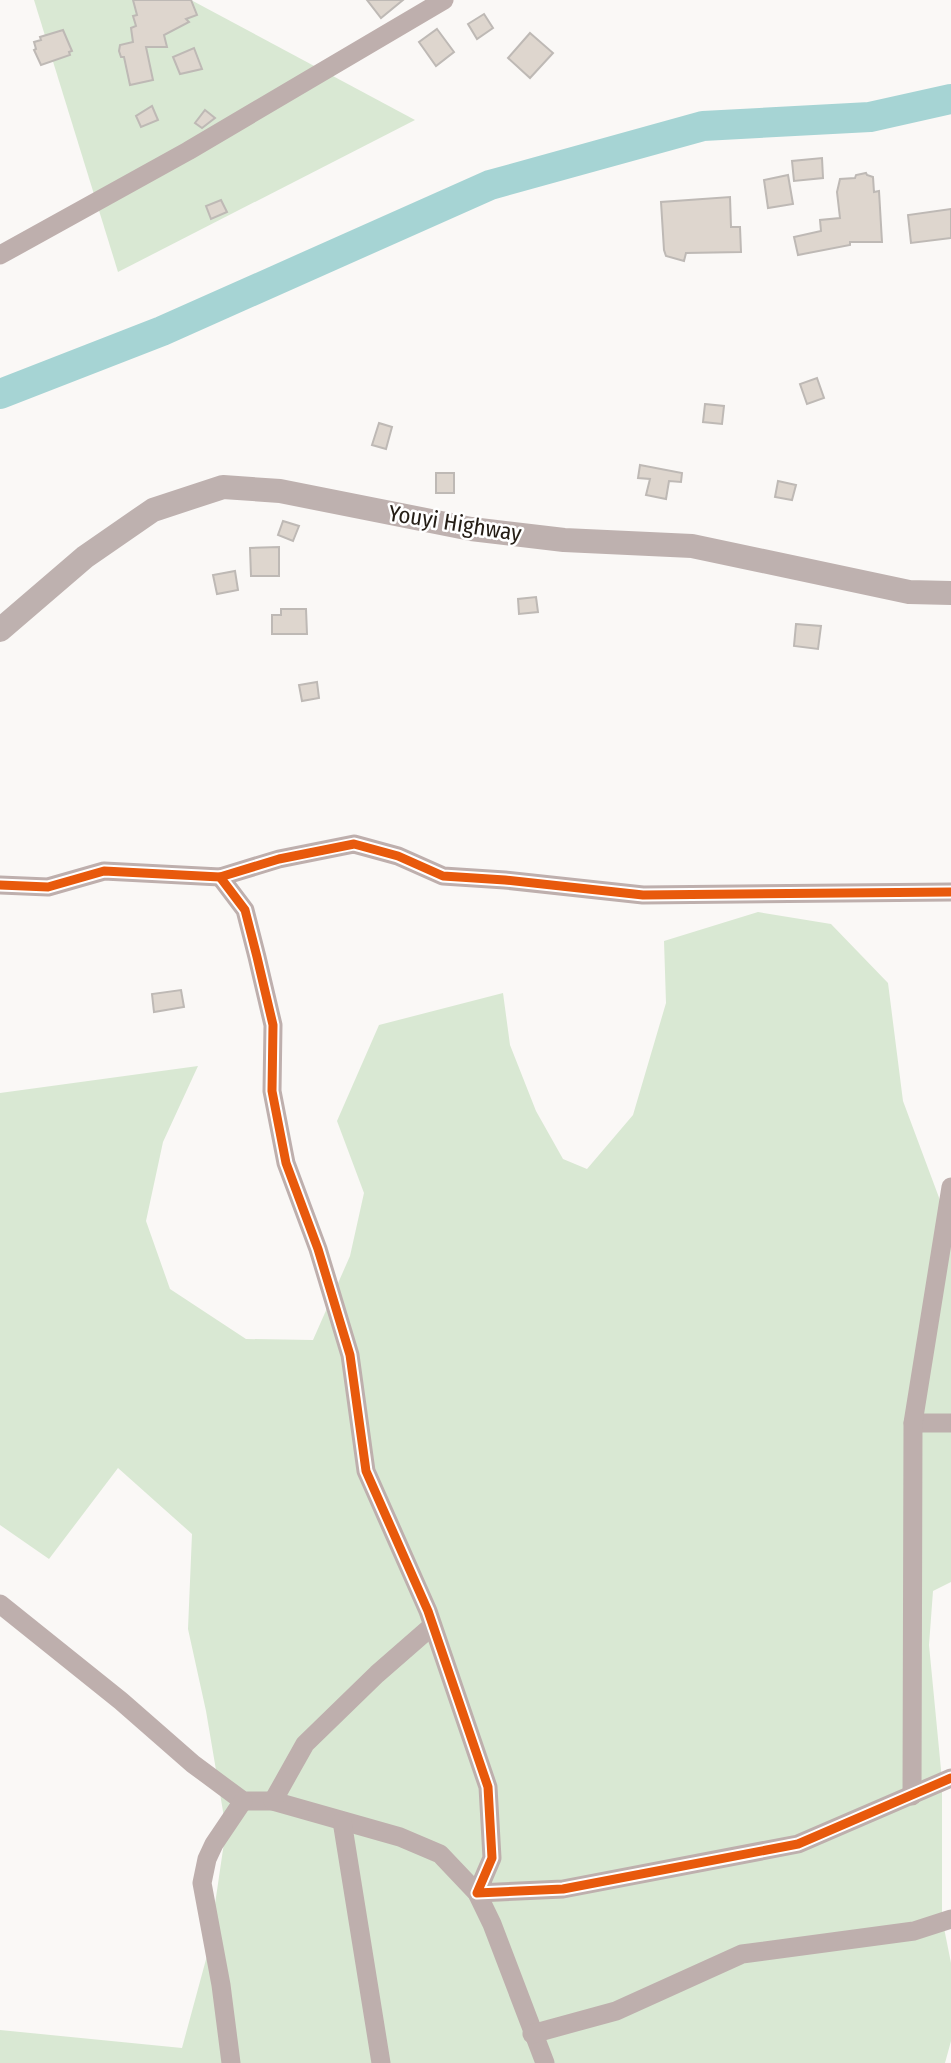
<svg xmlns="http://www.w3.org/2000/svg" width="951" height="2063" font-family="'Fira Sans Condensed',sans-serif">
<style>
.green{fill:#d9e8d3}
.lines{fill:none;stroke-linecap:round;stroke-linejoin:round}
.river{stroke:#a6d4d4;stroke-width:30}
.building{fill:#ded6ce;stroke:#beb9b5;stroke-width:2}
.minor{stroke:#beafad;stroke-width:19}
.major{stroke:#beb1af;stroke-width:24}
.cycleway-casing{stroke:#fff;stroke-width:13}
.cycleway{stroke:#e8590c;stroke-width:9}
.labels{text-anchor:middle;stroke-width:5;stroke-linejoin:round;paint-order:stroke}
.street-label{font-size:23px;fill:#251e16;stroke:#fff}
</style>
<rect width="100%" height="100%" fill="#faf8f6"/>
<!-- green -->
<g class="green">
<path d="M 34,0 L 191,0 L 415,120 L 118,272 Z"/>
<path d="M 758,912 L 831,924 L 888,983 L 903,1101 L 944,1211 L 951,1213 L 951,1582 L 933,1591 L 929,1645 L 942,1780 L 942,1918 L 951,1963 L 951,2041 L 945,2063 L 0,2063 L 0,2030 L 182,2048 L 208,1952 L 226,1829 L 206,1711 L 188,1629 L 192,1534 L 118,1468 L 49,1559 L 0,1525 L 0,1093 L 198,1066 L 163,1142 L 146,1221 L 170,1289 L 246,1339 L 313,1340 L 350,1256 L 364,1193 L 337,1121 L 379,1025 L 503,993 L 510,1045 L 536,1111 L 563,1159 L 587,1169 L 633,1115 L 666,1003 L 664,941 Z"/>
</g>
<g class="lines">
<!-- river -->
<path class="river" d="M 0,394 L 162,331 L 490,185 L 703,126 L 870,117 L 951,99"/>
</g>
<!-- building -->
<g class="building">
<path d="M 133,0 L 191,0 L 197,15 L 186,19 L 189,22 L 164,35 L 167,47 L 146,47 L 153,80 L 130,85 L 124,57 L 121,57 L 119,51 L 120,45 L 133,42 L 131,28 L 136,26 L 133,16 L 137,15 Z"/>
<path d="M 367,0 L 403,0 L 381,18 Z"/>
<path d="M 484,14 L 493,28 L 477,39 L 468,24 Z"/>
<path d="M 437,29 L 454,52 L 436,66 L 419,42 Z"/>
<path d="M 63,30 L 72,51 L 69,52 L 70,55 L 41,65 L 34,50 L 36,49 L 34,42 L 41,40 L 40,37 Z"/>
<path d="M 530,33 L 553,53 L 530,78 L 508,58 Z"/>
<path d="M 194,48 L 202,69 L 180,74 L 173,57 Z"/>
<path d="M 152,106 L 158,120 L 141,127 L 136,116 Z"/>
<path d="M 205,110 L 215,118 L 202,128 L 195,123 Z"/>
<path d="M 822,158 L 823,178 L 794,181 L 792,161 Z"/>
<path d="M 866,173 L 867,175 L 873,177 L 874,192 L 879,191 L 882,242 L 850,242 L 850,245 L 798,255 L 794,237 L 821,231 L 820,220 L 840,218 L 837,192 L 840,179 L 855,178 L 856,175 Z"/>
<path d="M 788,175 L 793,204 L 768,208 L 764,180 Z"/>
<path d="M 730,197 L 731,227 L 740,227 L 741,252 L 686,253 L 684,261 L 666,256 L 664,250 L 661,202 Z"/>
<path d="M 221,200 L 227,212 L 211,219 L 206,206 Z"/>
<path d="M 951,209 L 951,238 L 911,243 L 908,215 Z"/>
<path d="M 817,378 L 824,398 L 807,404 L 800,384 Z"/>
<path d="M 705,404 L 724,406 L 722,424 L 703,422 Z"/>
<path d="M 379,423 L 392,427 L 386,449 L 372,445 Z"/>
<path d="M 640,465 L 682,473 L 681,482 L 669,481 L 666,499 L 646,495 L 650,479 L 638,478 Z"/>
<rect x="436" y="473" width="18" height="20"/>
<path d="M 778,481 L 796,485 L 792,500 L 775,497 Z"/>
<path d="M 283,521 L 299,526 L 293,541 L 278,535 Z"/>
<path d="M 279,547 L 279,576 L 251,576 L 250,548 Z"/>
<path d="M 235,571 L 238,590 L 217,594 L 213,575 Z"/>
<path d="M 536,597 L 538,612 L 519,614 L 518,599 Z"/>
<path d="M 281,609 L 306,609 L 307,634 L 272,634 L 272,615 L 281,615 Z"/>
<path d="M 796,624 L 821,626 L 818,649 L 794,646 Z"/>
<path d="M 317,682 L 319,698 L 302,701 L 299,685 Z"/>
<path d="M 181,990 L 184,1007 L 154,1012 L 152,994 Z"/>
</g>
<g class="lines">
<!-- minor -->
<g class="minor">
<path d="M 0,255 L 188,151 L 444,0"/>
<path d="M 220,877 L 245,910 L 257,957 L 273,1025 L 272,1091 L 286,1163 L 318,1249 L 350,1355 L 366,1471 L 428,1611 L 488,1787 L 492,1858 L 477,1893 L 563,1889 L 798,1844 L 951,1778"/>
<path d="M 0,885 L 48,887 L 104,871 L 220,877 L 279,859 L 354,844 L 398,856 L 443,876 L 505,880 L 643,895 L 951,892"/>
<path d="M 913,1423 L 951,1423"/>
<path d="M 0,1604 L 121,1701 L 193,1764 L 243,1801 L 273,1801 L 400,1837 L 440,1854 L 477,1893 L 492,1924 L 545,2063"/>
<path d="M 912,1796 L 913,1423 L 951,1187"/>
<path d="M 273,1801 L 305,1744 L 377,1674 L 432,1626"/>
<path d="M 342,1821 L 381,2063"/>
<path d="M 532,2034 L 616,2011 L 742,1954 L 914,1931 L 951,1919"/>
<path d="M 231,2063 L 221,1985 L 202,1883 L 207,1859 L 214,1844 L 243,1801"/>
</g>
<!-- major -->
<path class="major" d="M 0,630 L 85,557 L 153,510 L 223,487 L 280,491 L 471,529 L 564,540 L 692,546 L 909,592 L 951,593"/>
<!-- cycleway casing -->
<g class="cycleway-casing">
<g id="cycleway">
<path d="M 220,877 L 245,910 L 257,957 L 273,1025 L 272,1091 L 286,1163 L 318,1249 L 350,1355 L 366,1471 L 428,1611 L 488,1787 L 492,1858 L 477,1893 L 563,1889 L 798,1844 L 951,1778"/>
<path d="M 0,885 L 48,887 L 104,871 L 220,877 L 279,859 L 354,844 L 398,856 L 443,876 L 505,880 L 643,895 L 951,892"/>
</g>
</g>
<!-- cycleway -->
<use href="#cycleway" class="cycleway"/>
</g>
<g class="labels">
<!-- street labels -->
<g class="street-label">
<text transform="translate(455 523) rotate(9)" y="8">Youyi Highway</text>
</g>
</g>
</svg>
